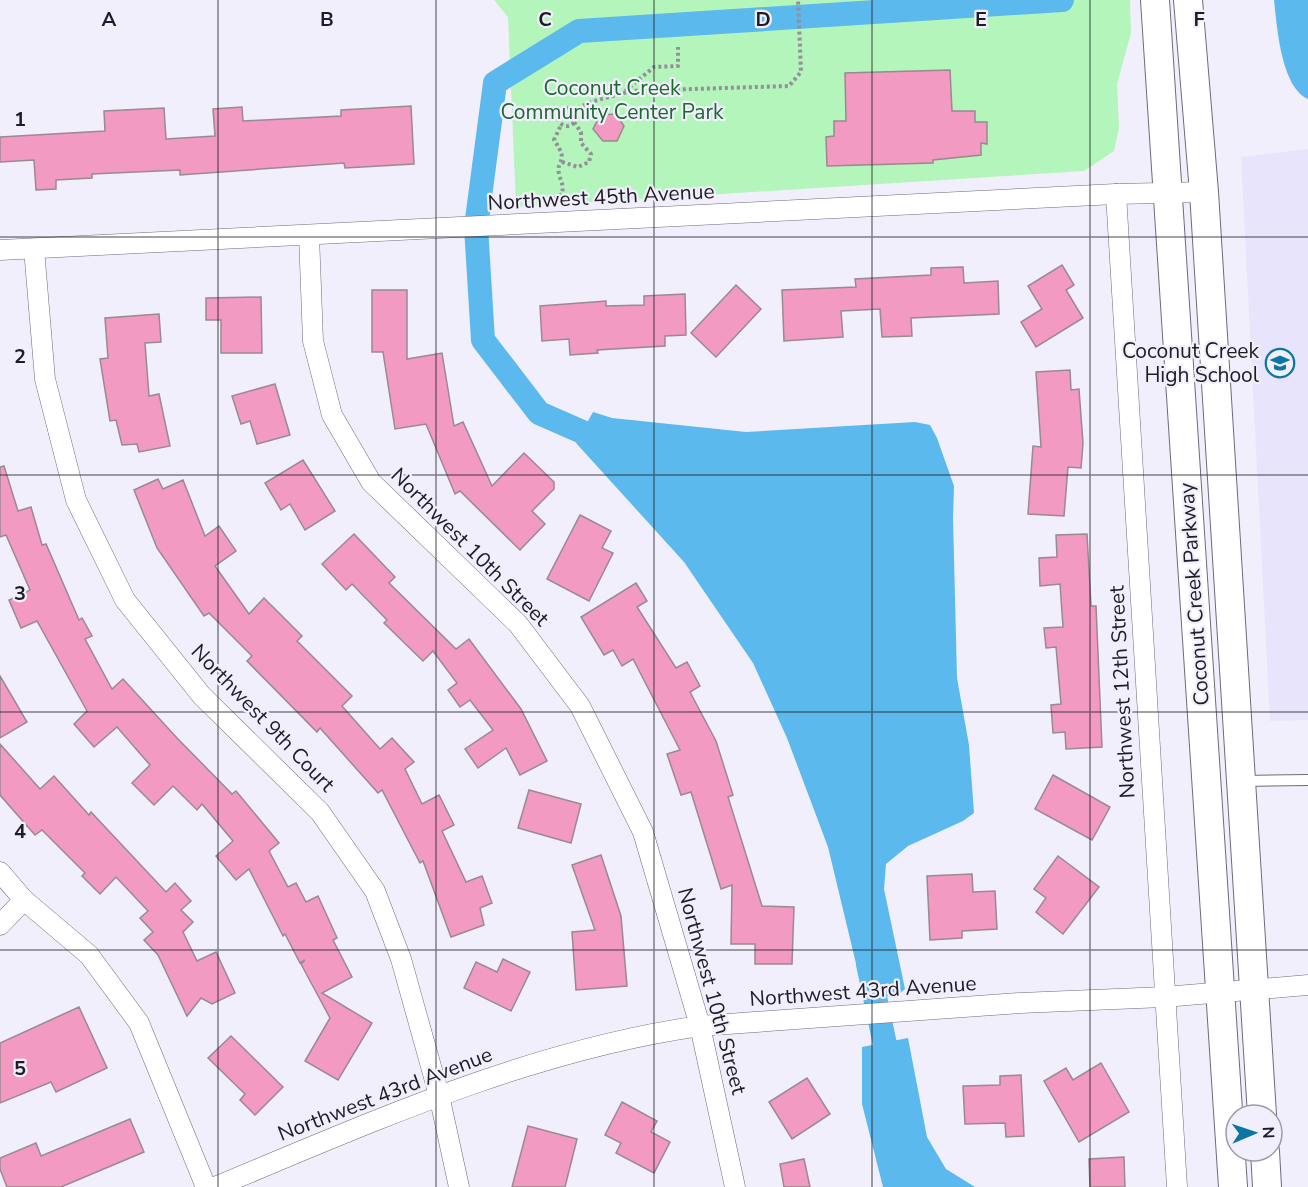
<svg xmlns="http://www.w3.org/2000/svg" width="1308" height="1187" font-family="'Nunito Sans',sans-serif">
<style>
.education{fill:#e7e4fb}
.green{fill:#b3f5ba}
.water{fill:#5bb9ed}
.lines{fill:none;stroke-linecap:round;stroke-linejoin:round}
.canal{stroke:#5bb9ed;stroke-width:24}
.building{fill:#f39ac3;stroke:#9a8990;stroke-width:1.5}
.service-casing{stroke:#6e6b79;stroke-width:12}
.minor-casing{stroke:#6e6b79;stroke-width:21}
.secondary-casing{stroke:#6e6b79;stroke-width:30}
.path{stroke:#93909b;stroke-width:4;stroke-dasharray:3 3;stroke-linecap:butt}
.service{stroke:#fff;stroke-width:10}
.minor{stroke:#fff;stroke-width:20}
.secondary{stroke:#fff;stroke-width:28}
.grid{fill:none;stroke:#1f1d23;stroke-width:1.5;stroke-opacity:0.55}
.labels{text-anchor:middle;stroke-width:4.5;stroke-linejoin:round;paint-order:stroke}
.park-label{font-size:21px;fill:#1c692e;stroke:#f2effd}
.street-label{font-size:21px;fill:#1f1d23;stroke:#f2effd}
.poi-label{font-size:21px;fill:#1f1d23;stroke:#f2effd;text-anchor:end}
.grid-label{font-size:20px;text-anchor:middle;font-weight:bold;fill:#1f1d23;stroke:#f2effd;stroke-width:4.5;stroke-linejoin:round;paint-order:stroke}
</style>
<rect width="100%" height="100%" fill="#f2effd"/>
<!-- education -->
<path class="education" d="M 1308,149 L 1308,720 L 1270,721 L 1241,157 Z"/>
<!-- green -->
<path class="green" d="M 494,0 L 1130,0 L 1131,33 L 1117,84 L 1119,128 L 1114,151 L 1084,171 L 516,207 L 508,17 Z"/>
<!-- water -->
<g class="water">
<path d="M 1274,0 L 1308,0 L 1308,99 C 1281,87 1277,26 1274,0 Z"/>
<path d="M 593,412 L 612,418 L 746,432 L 915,422 L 930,425 L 937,438 L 954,486 L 953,518 L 957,678 L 969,745 L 974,813 L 963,821 L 908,846 L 886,864 L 884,889 L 905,989 L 897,996 L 864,997 L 828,847 L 787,738 L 753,663 L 684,562 L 576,443 Z"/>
<path d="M 908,1038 L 927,1137 L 946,1169 L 975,1187 L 883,1187 L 862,1104 L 862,1047 Z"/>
</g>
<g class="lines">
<!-- canal -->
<g class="canal">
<path d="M 612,445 L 539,413 L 483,340 L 476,227 L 495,83 L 579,31 L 1062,0"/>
<path d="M 868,964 L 891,1073"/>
</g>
</g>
<!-- building -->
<g class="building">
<path d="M 950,70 L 952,111 L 975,111 L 975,122 L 987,122 L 987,144 L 981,143 L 981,155 L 933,160 L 933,163 L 827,166 L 826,137 L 834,136 L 834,121 L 846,121 L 845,73 Z"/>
<path d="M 411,106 L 414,164 L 345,168 L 344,163 L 180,175 L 180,170 L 92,174 L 92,178 L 56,180 L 56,189 L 36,190 L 34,160 L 0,162 L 0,137 L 105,131 L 104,111 L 164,108 L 166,139 L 215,136 L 213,109 L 242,107 L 243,121 L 341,116 L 341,110 Z"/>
<path d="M 616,114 L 624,126 L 617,141 L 603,141 L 593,129 L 600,115 Z"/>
<path d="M 1062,265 L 1074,285 L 1066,290 L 1083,318 L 1036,347 L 1021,322 L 1042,309 L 1028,286 Z"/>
<path d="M 963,267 L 964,283 L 998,281 L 999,314 L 911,318 L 912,336 L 882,337 L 880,309 L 841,311 L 843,337 L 784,341 L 782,290 L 856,287 L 855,279 L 931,275 L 931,268 Z"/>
<path d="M 736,285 L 761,309 L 716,357 L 691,333 Z"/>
<path d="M 372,290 L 407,290 L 407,359 L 442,353 L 454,426 L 463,422 L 492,486 L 524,453 L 554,482 L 554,489 L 532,511 L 545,524 L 520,550 L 460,491 L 455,494 L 426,424 L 395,429 L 383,352 L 372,352 Z"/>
<path d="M 685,294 L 686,335 L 665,336 L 665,346 L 597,350 L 598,353 L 570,355 L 569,339 L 542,341 L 540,306 L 606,301 L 606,306 L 644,305 L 644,296 Z"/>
<path d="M 261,297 L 262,353 L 221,353 L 221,320 L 206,320 L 206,298 Z"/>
<path d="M 159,314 L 161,342 L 145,343 L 149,396 L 159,394 L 170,446 L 139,452 L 137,444 L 122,445 L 116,420 L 110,421 L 100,359 L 108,358 L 105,318 Z"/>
<path d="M 1070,370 L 1071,390 L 1079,389 L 1083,443 L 1081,468 L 1068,467 L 1064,516 L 1028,514 L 1033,446 L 1041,447 L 1036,372 Z"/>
<path d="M 275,384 L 290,435 L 257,444 L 250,421 L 241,424 L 232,396 Z"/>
<path d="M 303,460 L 335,511 L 305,530 L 290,504 L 281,510 L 265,483 Z"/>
<path d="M 4,466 L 18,511 L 31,507 L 42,545 L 46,544 L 79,620 L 82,618 L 92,636 L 85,639 L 112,689 L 123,679 L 177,738 L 232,794 L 236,791 L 279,843 L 269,851 L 288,887 L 296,883 L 306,902 L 318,896 L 337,938 L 333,940 L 352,977 L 322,993 L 372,1023 L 338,1080 L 305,1061 L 330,1018 L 301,964 L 305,960 L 300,963 L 285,934 L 283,936 L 249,869 L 236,880 L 216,856 L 233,841 L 202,804 L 197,810 L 173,786 L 154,805 L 132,783 L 150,765 L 117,727 L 94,747 L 74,724 L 87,711 L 37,621 L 21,628 L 9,600 L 30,590 L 6,535 L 0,537 L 0,467 Z"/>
<path d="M 158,479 L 163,489 L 183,480 L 205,536 L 219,526 L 236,551 L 215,566 L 249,614 L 264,598 L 302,636 L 297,641 L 352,696 L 342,706 L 380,749 L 392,738 L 414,762 L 405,769 L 422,804 L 439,795 L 454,825 L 442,831 L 466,882 L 482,876 L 492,903 L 480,908 L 484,925 L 451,937 L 423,861 L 420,863 L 382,790 L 378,793 L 320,728 L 317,732 L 247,661 L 252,656 L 209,613 L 204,616 L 157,548 L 134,490 Z"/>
<path d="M 580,515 L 611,531 L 602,548 L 613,553 L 589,601 L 547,579 Z"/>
<path d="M 354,534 L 395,577 L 389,583 L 456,649 L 469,639 L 521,709 L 547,761 L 520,775 L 506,748 L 478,768 L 465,749 L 493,730 L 470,700 L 460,707 L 448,690 L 457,683 L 433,651 L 423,661 L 384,623 L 387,620 L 352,584 L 346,590 L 322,564 Z"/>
<path d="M 1087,534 L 1091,606 L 1096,606 L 1102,747 L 1066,749 L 1065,732 L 1053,733 L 1051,705 L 1061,704 L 1056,647 L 1046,648 L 1044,628 L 1063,627 L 1060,584 L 1040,586 L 1039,558 L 1057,557 L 1056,535 Z"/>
<path d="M 636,583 L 647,601 L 637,607 L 676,668 L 687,662 L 700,686 L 690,692 L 716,741 L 733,795 L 728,797 L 762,906 L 794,907 L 792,964 L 755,964 L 755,944 L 731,944 L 732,885 L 721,889 L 691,792 L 681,795 L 667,754 L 680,750 L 633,659 L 622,666 L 613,650 L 604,655 L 581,617 Z"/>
<path d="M 0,676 L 27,722 L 0,738 Z"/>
<path d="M 0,744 L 40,789 L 54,776 L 89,815 L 91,812 L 166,892 L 175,883 L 191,901 L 181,910 L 193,922 L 183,932 L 197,961 L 216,952 L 235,993 L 212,1004 L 201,998 L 187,1016 L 158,955 L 144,940 L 153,932 L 140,918 L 148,911 L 116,877 L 100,894 L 82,876 L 85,873 L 42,830 L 35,835 L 0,795 Z"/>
<path d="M 1053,775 L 1110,807 L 1092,840 L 1035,809 Z"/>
<path d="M 529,790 L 581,804 L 571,843 L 518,828 Z"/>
<path d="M 601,855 L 621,916 L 627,986 L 576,990 L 572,932 L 595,930 L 572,865 Z"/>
<path d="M 1058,856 L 1099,887 L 1063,934 L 1036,912 L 1046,898 L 1034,889 Z"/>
<path d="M 972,874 L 973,892 L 995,891 L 997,929 L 962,931 L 962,938 L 930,940 L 927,876 Z"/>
<path d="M 503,959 L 530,972 L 511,1011 L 464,988 L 476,962 L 497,972 Z"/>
<path d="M 79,1007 L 107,1068 L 56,1092 L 51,1082 L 0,1103 L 0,1043 Z"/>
<path d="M 231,1036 L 283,1087 L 255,1115 L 240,1100 L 245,1094 L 208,1058 Z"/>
<path d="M 1101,1063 L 1129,1112 L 1079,1142 L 1044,1081 L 1066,1068 L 1073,1080 Z"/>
<path d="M 1021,1075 L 1024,1136 L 1006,1137 L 1005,1123 L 965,1124 L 963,1086 L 1000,1085 L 1000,1076 Z"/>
<path d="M 807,1078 L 830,1114 L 792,1139 L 769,1102 Z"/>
<path d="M 622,1102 L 657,1121 L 651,1132 L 670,1142 L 654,1173 L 616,1153 L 621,1143 L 605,1135 Z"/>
<path d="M 130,1119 L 144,1152 L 61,1187 L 7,1187 L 0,1169 L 0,1158 L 36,1143 L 41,1156 Z"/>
<path d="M 528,1126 L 577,1139 L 565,1187 L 512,1187 Z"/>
<path d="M 1124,1157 L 1125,1187 L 1090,1187 L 1089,1159 Z"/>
<path d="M 804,1159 L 810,1187 L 784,1187 L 780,1164 Z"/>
</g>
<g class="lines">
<!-- service casing -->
<g class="service-casing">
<path id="service" d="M 1241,781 L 1308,780"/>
</g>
<!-- minor casing -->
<g class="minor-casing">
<g id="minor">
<path d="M 1116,194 L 1177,1187"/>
<path d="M 309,235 L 313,341 L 332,415 L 371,482 L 518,624 L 580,706 L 643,832 L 700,1026 L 735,1187"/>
<path d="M 34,249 L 45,379 L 76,500 L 125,600 L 202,696 L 320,812 L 375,891 L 401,959 L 439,1095 L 459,1187"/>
<path d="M 0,250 L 1116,194 L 1204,192"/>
<path d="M 0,872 L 24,900 L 89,955 L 139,1023 L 206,1187"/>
<path d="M 0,925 L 24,900"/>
<path d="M 215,1187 C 372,1122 530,1050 700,1026 L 1020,1003 L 1164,997 L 1308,985"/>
</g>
</g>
<!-- secondary casing -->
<g class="secondary-casing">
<g id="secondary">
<path d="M 1155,0 L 1233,1187"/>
<path d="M 1188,0 L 1204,192 L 1262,1115"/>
<path d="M 1265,1151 L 1267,1187"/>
</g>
</g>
<!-- path -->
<g class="path">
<path d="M 625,91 L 654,67 L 678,66 L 678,47"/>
<circle cx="567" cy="117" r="9"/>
<path d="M 573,112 C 590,99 610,98 630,91 L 789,86 L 801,72 L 798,0"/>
<path d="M 562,162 L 578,167 L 589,162 L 591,154 L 581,143 L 581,132 L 574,122"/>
<path d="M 554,199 L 562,194 C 564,185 561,182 559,174 C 556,158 570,163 554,140 L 561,125"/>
</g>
<!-- service -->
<use href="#service" class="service"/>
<!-- minor -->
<use href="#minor" class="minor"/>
<!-- secondary -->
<use href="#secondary" class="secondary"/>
</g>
<!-- grid -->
<path class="grid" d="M 218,0 L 218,1187M 436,0 L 436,1187M 654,0 L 654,1187M 872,0 L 872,1187M 1090,0 L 1090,1187M 0,237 L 1308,237M 0,475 L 1308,475M 0,712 L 1308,712M 0,950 L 1308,950"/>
<!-- icons -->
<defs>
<g id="school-ring" transform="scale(1.5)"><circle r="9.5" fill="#f2effd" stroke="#0d75a1" stroke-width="1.5"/><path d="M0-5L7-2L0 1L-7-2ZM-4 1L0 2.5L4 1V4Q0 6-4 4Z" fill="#0d75a1"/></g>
</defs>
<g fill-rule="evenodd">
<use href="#school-ring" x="1280" y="363"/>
</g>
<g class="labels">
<!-- park labels -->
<g class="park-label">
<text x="612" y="95">Coconut Creek<tspan x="612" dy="24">Community Center Park</tspan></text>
</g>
<!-- street labels -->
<g class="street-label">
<text transform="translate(601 197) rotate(-3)" y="7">Northwest 45th Avenue</text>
<text transform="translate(470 547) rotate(45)" y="7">Northwest 10th Street</text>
<text transform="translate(1194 594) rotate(-94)" y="7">Coconut Creek Parkway</text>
<text transform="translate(1122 692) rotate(-93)" y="7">Northwest 12th Street</text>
<text transform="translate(263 718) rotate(46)" y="7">Northwest 9th Court</text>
<text transform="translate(712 991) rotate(75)" y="7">Northwest 10th Street</text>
<text transform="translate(863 991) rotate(-4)" y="7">Northwest 43rd Avenue</text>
<text transform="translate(385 1094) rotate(-21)" y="7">Northwest 43rd Avenue</text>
</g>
<!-- poi labels -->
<g class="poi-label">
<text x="1259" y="358">Coconut Creek<tspan x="1259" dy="24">High School</tspan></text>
</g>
</g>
<g class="grid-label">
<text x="109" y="26">A</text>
<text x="327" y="26">B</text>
<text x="545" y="26">C</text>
<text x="763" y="26">D</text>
<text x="981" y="26">E</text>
<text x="1199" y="26">F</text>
<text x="20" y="126">1</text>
<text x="20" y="363">2</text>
<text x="20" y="600">3</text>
<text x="20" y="838">4</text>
<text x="20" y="1075">5</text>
</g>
<!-- north arrow -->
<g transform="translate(1254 1133) rotate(88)"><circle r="28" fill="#f2effd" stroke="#9e9ba6" stroke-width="1.5"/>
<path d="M0-4.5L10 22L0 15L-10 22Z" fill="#0d75a1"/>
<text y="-9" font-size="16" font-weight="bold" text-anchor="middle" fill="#1f1d23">N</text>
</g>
</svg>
